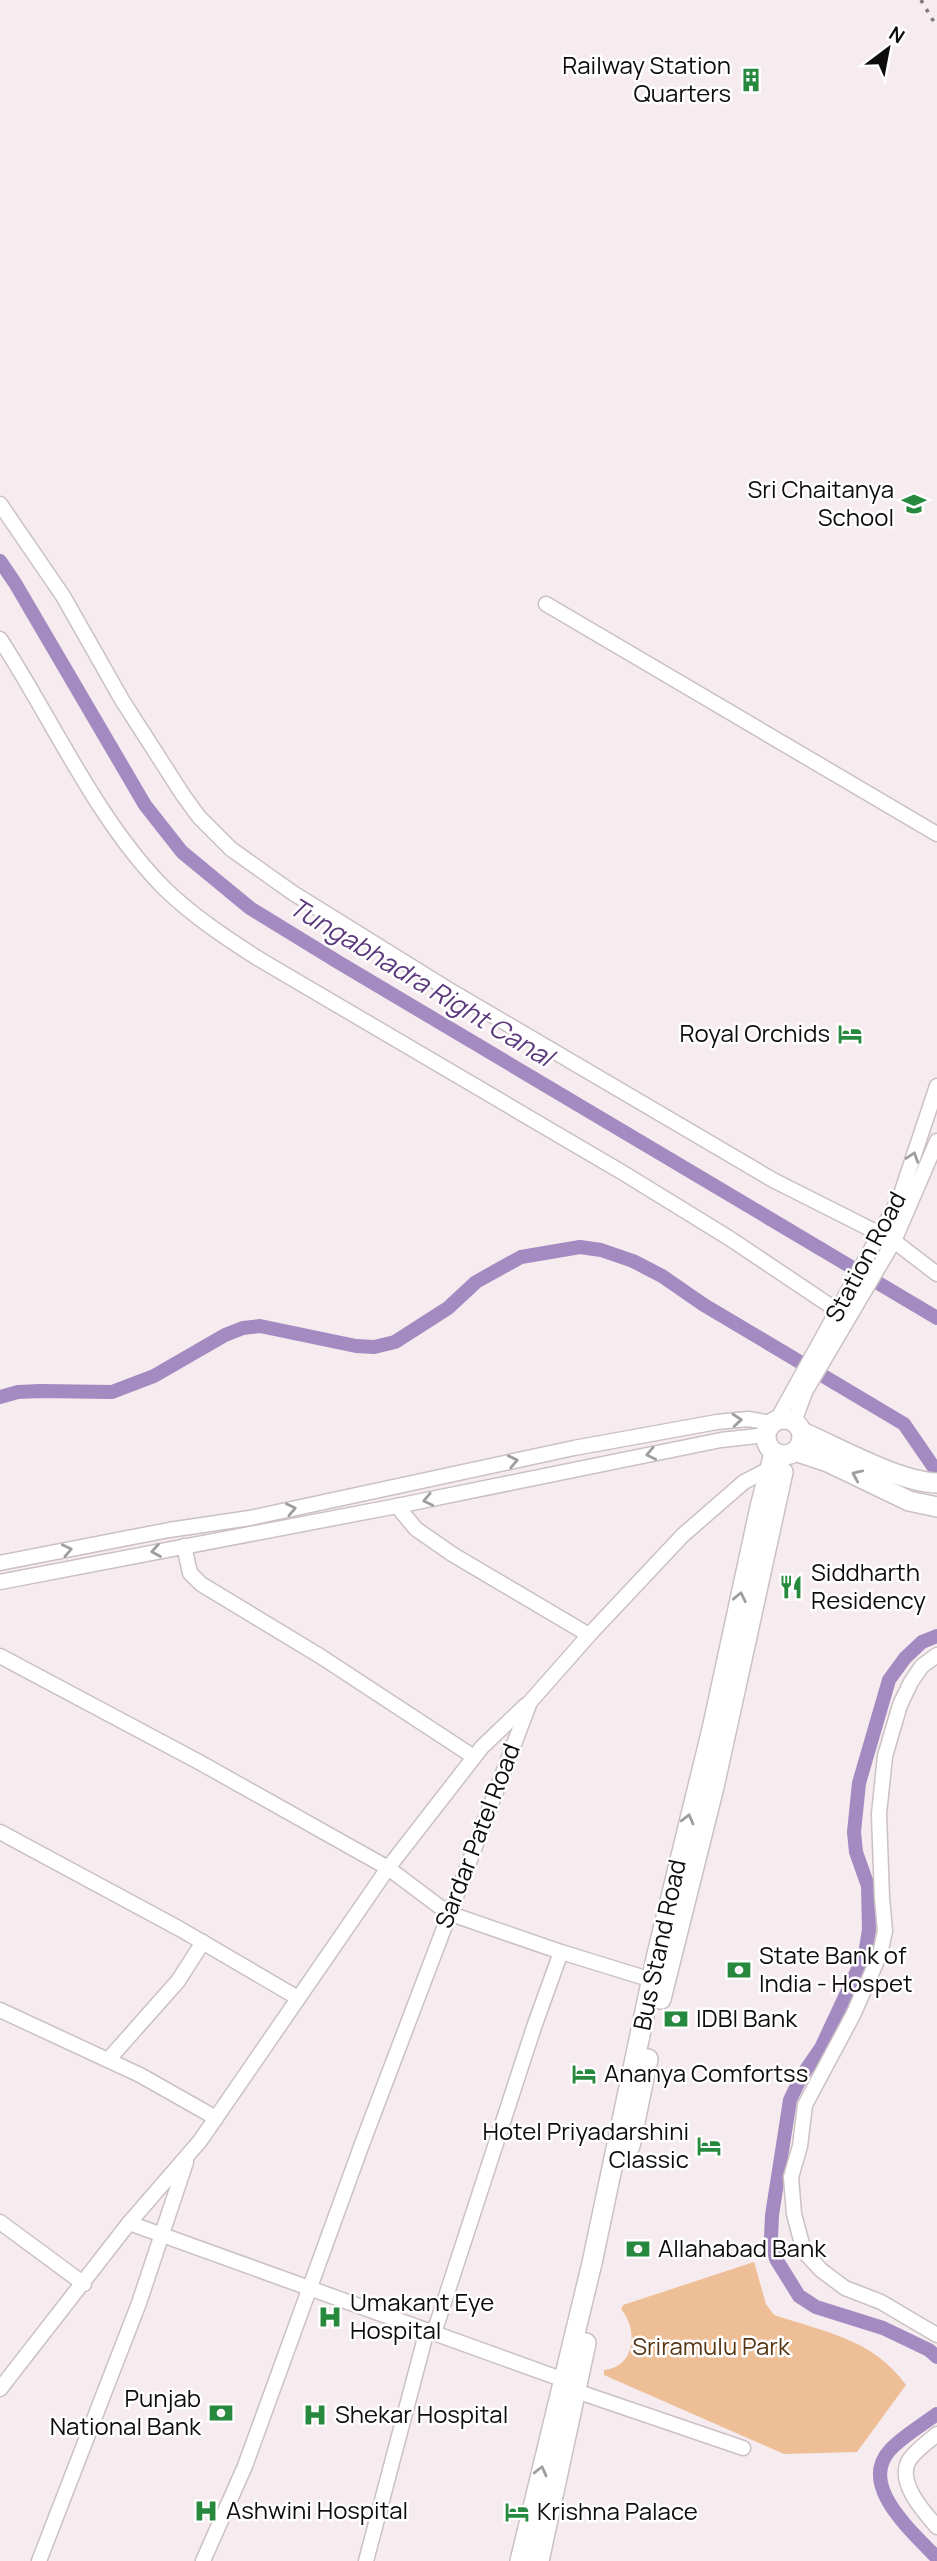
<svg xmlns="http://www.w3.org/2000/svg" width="937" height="2561" font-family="Manrope,sans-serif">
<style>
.green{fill:#eebe96}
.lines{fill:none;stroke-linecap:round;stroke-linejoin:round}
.canal{stroke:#a38ac0;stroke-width:14}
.minor-casing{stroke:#cbc1c3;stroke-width:17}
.major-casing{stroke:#cbc1c3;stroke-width:22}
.minor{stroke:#fff;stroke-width:14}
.major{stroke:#fff;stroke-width:19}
.rail{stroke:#7e7778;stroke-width:3.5;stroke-dasharray:3.5 7;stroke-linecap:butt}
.oneway{stroke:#9f9e9e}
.labels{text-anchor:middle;stroke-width:5;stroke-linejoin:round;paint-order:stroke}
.poi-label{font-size:24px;fill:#0f0c0c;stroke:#fff;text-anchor:start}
.street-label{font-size:24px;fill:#0f0c0c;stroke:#fff}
.park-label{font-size:24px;fill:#593616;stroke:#fff}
.water-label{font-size:26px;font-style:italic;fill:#5b397c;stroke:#fff}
</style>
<rect width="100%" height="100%" fill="#f6ebee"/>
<!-- green -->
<path class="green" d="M 754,2262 L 766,2304 L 774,2315 C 825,2332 873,2339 906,2385 L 857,2452 L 784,2454 L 604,2375 L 604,2370 C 636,2367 638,2329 621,2309 L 623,2305 Z"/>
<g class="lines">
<!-- canal -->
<g class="canal">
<path d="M 0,561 L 15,583 L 145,805 L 182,852 L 250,908 L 338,962 L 937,1318"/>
<path d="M 0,1397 L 18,1392 L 40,1391 L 112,1392 L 154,1376 L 225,1335 L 243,1328 L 260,1326 L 356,1346 L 374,1347 L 395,1342 L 448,1308 L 476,1282 L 521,1257 L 580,1247 L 601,1250 L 633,1261 L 662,1276 L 704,1305 L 904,1424 L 937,1472"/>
<path d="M 937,1636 L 922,1642 L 905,1658 L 889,1680 L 859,1783 L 854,1832 L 856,1852 L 868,1886 L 869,1930 L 865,1954 L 821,2048 L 801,2077 L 790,2100 L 772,2215 L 771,2238 L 776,2259 L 799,2296 L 816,2307 L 883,2328 L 929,2350 L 937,2357"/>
<path d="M 937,2414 C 922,2425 903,2436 890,2450 C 857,2486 914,2533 937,2558"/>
</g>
<!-- minor casing -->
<g class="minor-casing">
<g id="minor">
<path d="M 0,504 L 63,596 L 122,700 L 183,795 L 199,817 L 231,849 L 293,893 L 446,988 L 773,1180 L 894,1241 L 937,1274"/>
<path d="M 546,604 L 937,834"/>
<path d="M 0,639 C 52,719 97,821 165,889 C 193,916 226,938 259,959 L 625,1174 L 729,1238 L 838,1311"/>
<path d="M 777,1420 L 900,1197 L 937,1086"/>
<path d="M 794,1422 L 805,1392 L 894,1241 L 937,1141"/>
<path d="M 397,1506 L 416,1529 L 452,1554 L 589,1635"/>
<path d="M 184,1546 L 190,1573 L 201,1584 L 320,1656 L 474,1757"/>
<path d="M 0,1563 L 169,1530 L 250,1518 L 574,1448 L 717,1422 L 748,1419 L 772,1423"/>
<path d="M 0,1582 L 397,1506 L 721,1440 L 766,1435"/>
<path d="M 937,1655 L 922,1666 L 911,1682 L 900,1705 L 885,1756 L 879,1814 L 882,1898 L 885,1931 L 880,1954 L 853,2015 L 805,2105 L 800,2146 L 791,2177 L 794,2214 L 802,2244 L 807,2255 L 821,2270 L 845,2288 L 881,2302 L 937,2335"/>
<path d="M 0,1656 L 199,1762 L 388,1868 L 448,1913 L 561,1952 L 652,1980 L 660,1980"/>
<path d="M 0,1832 L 180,1929 L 298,1998"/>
<path d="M 0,2010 L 140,2075 L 216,2118"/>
<path d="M 108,2060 L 178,1981 L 203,1942"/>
<path d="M 0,2222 L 84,2284"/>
<path d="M 129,2223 L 564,2380 L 576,2391 L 743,2448"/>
<path d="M 434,2333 L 534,2027 L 561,1952"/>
<path d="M 0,2389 L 129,2223 L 200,2141 L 388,1868 L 482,1747 L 526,1705"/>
<path d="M 937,2434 C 928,2442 914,2451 908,2462 C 898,2484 924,2512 937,2527"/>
<path d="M 39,2561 L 139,2303 L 186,2162"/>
<path d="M 203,2561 L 245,2466 L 362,2144 L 530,1702 L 589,1635 L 683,1535 L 744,1482 L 771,1468"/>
<path d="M 366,2561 L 427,2330"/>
</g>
</g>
<!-- major casing -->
<g class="major-casing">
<g id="major">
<circle cx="784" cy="1437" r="18"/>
<path d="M 802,1432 C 839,1448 899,1482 937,1483"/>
<path d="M 795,1451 L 828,1462 L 909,1501 L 937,1507"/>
<path d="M 661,1999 L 714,1787 L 783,1472"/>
<path d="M 630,2146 L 648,2059"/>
<path d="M 520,2561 L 592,2263 L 657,1954 L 712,1729 L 760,1507 L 774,1453"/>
<path d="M 539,2561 L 586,2343"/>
</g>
</g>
<!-- minor -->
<use href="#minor" class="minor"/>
<!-- major -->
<use href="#major" class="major"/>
<!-- rail -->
<path class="rail" d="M 921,0 L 937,27"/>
</g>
<!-- one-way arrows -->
<defs><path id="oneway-chevron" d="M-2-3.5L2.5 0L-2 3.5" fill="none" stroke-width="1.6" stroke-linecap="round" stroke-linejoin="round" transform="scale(1.75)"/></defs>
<g class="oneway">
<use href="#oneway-chevron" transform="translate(913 1157) rotate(-72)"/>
<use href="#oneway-chevron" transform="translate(737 1420) rotate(-5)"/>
<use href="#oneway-chevron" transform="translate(651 1454) rotate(168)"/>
<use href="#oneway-chevron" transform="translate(513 1461) rotate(-12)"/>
<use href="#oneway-chevron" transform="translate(857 1475) rotate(-156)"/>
<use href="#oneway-chevron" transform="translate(428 1500) rotate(168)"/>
<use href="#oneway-chevron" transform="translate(291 1509) rotate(-12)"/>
<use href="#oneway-chevron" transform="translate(67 1550) rotate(-12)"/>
<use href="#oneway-chevron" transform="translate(156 1551) rotate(170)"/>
<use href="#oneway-chevron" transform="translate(740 1597) rotate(-78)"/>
<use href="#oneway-chevron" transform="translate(688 1819) rotate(-75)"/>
<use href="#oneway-chevron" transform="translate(541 2471) rotate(-76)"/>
</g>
<!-- icons -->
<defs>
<g id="building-bare" transform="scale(1.89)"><path d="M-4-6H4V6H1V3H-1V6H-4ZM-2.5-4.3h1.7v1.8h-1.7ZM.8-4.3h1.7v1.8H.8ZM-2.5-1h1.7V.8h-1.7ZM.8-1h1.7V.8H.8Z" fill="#26893d" stroke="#fff" stroke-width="2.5" paint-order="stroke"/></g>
<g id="school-bare" transform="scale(1.89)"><path d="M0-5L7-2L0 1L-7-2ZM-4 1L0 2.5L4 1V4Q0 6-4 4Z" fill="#26893d" stroke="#fff" stroke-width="2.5" paint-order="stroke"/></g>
<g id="hotel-bare" transform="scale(1.89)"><path d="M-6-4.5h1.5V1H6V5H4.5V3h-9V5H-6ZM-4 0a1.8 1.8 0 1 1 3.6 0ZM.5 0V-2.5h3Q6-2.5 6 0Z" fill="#26893d" stroke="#fff" stroke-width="2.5" paint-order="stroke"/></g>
<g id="restaurant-bare" transform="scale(1.89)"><path d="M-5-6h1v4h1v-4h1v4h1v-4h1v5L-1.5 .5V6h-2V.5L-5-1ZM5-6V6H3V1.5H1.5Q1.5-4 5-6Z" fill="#26893d" stroke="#fff" stroke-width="2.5" paint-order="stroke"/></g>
<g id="bank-bare" transform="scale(1.89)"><path d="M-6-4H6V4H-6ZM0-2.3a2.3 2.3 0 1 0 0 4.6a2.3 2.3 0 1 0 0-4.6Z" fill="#26893d" stroke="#fff" stroke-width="2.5" paint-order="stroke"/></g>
<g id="hospital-bare" transform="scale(1.89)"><path d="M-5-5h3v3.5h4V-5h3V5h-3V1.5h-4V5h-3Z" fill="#26893d" stroke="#fff" stroke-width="2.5" paint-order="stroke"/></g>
</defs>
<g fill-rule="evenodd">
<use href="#building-bare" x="751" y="80"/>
<use href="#school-bare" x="914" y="504"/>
<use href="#hotel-bare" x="850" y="1034"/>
<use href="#restaurant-bare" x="791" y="1587"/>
<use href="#bank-bare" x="739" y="1970"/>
<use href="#bank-bare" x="676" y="2019"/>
<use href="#hotel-bare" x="584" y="2074"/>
<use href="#hotel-bare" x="709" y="2146"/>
<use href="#bank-bare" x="638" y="2249"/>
<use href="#hospital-bare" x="330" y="2317"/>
<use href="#bank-bare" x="221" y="2413"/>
<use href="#hospital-bare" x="315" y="2415"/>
<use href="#hospital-bare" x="206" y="2511"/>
<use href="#hotel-bare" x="517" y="2512"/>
</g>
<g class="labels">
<!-- poi labels -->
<g class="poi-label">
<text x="731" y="74" text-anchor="end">Railway Station<tspan x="731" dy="28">Quarters</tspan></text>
<text x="894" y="498" text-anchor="end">Sri Chaitanya<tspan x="894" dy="28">School</tspan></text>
<text x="830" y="1042" text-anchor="end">Royal Orchids</text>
<text x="811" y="1581">Siddharth<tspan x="811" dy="28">Residency</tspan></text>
<text x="759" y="1964">State Bank of<tspan x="759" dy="28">India - Hospet</tspan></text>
<text x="696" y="2027">IDBI Bank</text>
<text x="604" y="2082">Ananya Comfortss</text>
<text x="689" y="2140" text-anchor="end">Hotel Priyadarshini<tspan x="689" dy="28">Classic</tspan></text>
<text x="658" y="2257">Allahabad Bank</text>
<text x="350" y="2311">Umakant Eye<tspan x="350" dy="28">Hospital</tspan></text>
<text x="201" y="2407" text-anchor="end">Punjab<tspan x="201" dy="28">National Bank</tspan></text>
<text x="335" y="2423">Shekar Hospital</text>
<text x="226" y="2519">Ashwini Hospital</text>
<text x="537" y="2520">Krishna Palace</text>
</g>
<!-- street labels -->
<g class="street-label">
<text transform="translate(866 1257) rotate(-62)" y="8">Station Road</text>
<text transform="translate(478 1836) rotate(-69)" y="8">Sardar Patel Road</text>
<text transform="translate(660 1945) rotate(-78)" y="8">Bus Stand Road</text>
</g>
<!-- park labels -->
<g class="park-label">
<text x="711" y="2355">Sriramulu Park</text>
</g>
<!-- water labels -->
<g class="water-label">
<text transform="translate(421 982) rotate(31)" y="9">Tungabhadra Right Canal</text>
</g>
</g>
<!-- north arrow -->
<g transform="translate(888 49) rotate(32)" stroke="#ffffff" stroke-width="5" paint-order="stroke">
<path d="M0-5L12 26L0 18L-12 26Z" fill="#0f0c0c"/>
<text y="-10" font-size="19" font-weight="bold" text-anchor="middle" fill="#0f0c0c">N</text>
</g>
</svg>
